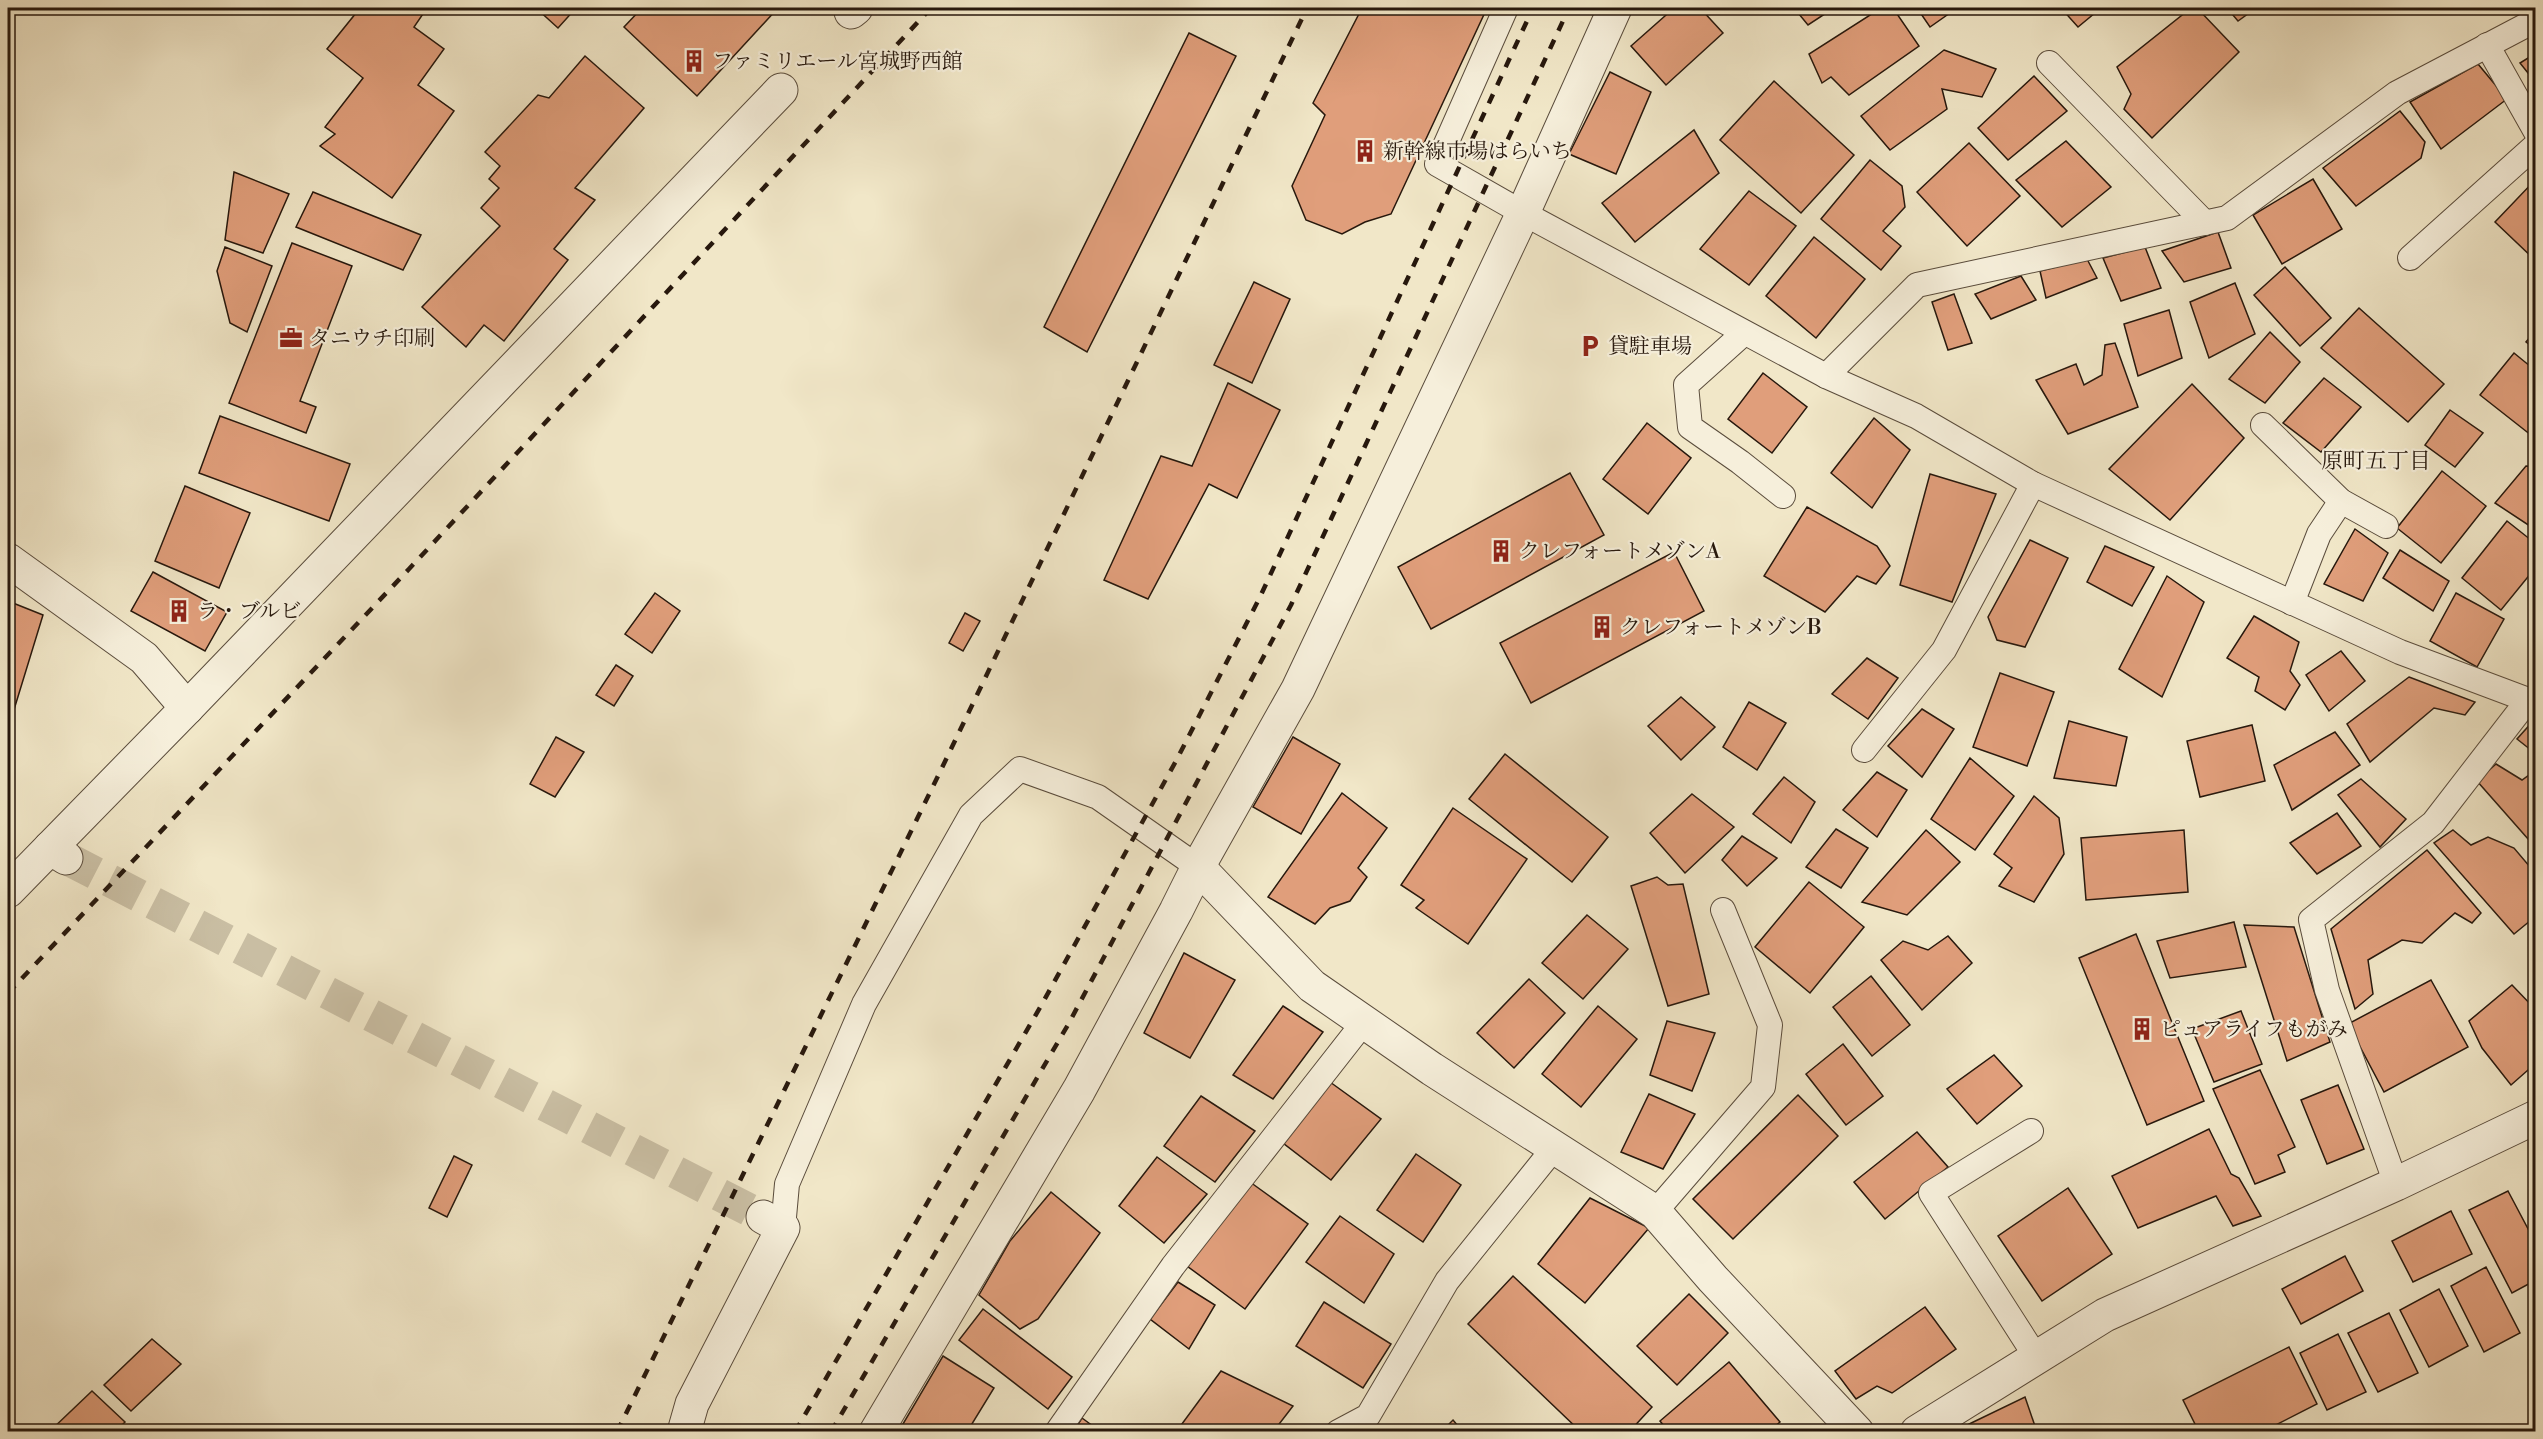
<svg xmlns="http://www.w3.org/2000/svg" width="2543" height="1439" font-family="'Libre Bodoni','Noto Serif JP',serif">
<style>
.building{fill:#e09e7b;stroke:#27180d;stroke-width:1.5}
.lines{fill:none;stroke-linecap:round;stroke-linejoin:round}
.minor-tunnel{stroke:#c9bea3;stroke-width:33;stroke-dasharray:33 16;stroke-linecap:butt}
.service-casing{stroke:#5a4c3c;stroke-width:26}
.minor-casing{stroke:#5a4c3c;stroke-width:35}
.service{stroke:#f6efdb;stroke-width:24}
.minor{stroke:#f6efdb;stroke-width:33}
.rail{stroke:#27180d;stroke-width:4.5;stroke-dasharray:10 10;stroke-linecap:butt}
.labels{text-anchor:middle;stroke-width:4.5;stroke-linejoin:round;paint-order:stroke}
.poi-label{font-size:21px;fill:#27180d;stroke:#f6efdb;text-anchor:start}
.neighbourhood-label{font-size:22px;fill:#27180d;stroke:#f6efdb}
</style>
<rect width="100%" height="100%" fill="#f1e7c8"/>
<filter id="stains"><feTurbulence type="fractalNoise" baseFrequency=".00333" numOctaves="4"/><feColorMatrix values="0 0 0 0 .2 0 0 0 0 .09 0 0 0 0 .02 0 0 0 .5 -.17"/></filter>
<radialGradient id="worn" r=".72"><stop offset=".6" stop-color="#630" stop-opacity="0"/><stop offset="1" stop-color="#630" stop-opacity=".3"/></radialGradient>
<!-- building -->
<g class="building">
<path d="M 350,8 L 427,8 L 414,27 L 444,49 L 418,85 L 454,111 L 392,198 L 320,146 L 335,134 L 325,127 L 363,78 L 327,49 L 356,13 Z"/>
<path d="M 536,8 L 576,8 L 558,28 Z"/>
<path d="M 642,8 L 778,8 L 697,96 L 624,27 Z"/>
<path d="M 1362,8 L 1487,8 L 1391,214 L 1365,222 L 1342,234 L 1306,220 L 1292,186 L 1325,115 L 1313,103 Z"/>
<path d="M 1674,8 L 1700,8 L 1723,33 L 1666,85 L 1631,46 Z"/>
<path d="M 1794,8 L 1834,8 L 1808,25 Z"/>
<path d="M 1881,8 L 1893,8 L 1919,46 L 1849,95 L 1831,77 L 1822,83 L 1809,54 Z"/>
<path d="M 1917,8 L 1957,8 L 1930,27 Z"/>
<path d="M 2061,8 L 2101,8 L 2078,27 Z"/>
<path d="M 2191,8 L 2197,8 L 2239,52 L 2152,138 L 2124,109 L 2131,94 L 2117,67 Z"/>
<path d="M 2227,8 L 2256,8 L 2238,21 Z"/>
<path d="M 1189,33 L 1236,56 L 1087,352 L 1044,327 Z"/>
<path d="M 1944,50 L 1996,69 L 1982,97 L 1942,89 L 1947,109 L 1890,150 L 1861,116 Z"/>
<path d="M 2536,53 L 2536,83 L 2520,63 Z"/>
<path d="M 585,56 L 644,108 L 575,188 L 595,200 L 554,249 L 568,260 L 504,341 L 484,325 L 466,347 L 422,307 L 500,226 L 481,208 L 499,188 L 489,179 L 500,166 L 485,152 L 538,95 L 549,98 Z"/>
<path d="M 2478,64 L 2507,99 L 2441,149 L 2410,102 Z"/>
<path d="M 1610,72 L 1651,92 L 1616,174 L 1569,154 Z"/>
<path d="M 2034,76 L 2067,111 L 2008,160 L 1978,128 Z"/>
<path d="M 1774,81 L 1854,155 L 1801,213 L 1720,140 Z"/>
<path d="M 2400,111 L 2425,142 L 2421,158 L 2356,206 L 2323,168 Z"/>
<path d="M 1694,130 L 1719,173 L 1635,242 L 1602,203 Z"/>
<path d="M 2066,141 L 2111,187 L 2062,227 L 2016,180 Z"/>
<path d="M 1969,143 L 2020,196 L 1967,246 L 1917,192 Z"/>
<path d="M 1870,160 L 1902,186 L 1905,207 L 1883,231 L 1901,246 L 1881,270 L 1821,219 Z"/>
<path d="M 234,172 L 289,194 L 263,253 L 225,240 Z"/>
<path d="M 2313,179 L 2342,229 L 2282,264 L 2253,215 Z"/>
<path d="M 2536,179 L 2536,261 L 2495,222 Z"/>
<path d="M 1749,191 L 1796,226 L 1749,285 L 1700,249 Z"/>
<path d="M 313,192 L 421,235 L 403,270 L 296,227 Z"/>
<path d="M 2218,232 L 2231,268 L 2184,282 L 2162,251 Z"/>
<path d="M 1814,237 L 1865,279 L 1816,338 L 1766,296 Z"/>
<path d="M 292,243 L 352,266 L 300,401 L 316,407 L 306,433 L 229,403 Z"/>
<path d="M 225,247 L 272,266 L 247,332 L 230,323 L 217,271 Z"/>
<path d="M 2145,247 L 2161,288 L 2121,301 L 2103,258 Z"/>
<path d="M 2087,259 L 2097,278 L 2046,298 L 2040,271 Z"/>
<path d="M 2285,267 L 2331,318 L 2300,346 L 2254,295 Z"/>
<path d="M 2021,276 L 2036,300 L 1991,319 L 1975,294 Z"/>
<path d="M 1254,282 L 1290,299 L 1252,383 L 1214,365 Z"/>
<path d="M 2235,283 L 2255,334 L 2209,358 L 2190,302 Z"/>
<path d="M 1954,294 L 1972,343 L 1948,350 L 1932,302 Z"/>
<path d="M 2359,308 L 2444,384 L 2408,422 L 2321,348 Z"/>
<path d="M 2169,310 L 2182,358 L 2138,376 L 2124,324 Z"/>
<path d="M 2536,330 L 2536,350 L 2526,342 Z"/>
<path d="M 2270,332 L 2300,362 L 2265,403 L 2229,379 Z"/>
<path d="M 2115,343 L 2138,407 L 2068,434 L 2036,380 L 2076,364 L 2084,385 L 2102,375 L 2105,345 Z"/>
<path d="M 2514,353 L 2536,371 L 2536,439 L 2480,395 Z"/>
<path d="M 1763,373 L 1807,407 L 1772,453 L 1728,419 Z"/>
<path d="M 2324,378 L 2361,407 L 2321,452 L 2283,423 Z"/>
<path d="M 1228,383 L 1280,410 L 1237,498 L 1209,484 L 1148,599 L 1104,580 L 1161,456 L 1192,466 Z"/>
<path d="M 2192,384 L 2244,438 L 2170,520 L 2109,469 Z"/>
<path d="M 2450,410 L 2483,433 L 2455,467 L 2425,445 Z"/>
<path d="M 220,416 L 350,464 L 329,521 L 199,473 Z"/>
<path d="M 1874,418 L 1910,450 L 1872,508 L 1831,473 Z"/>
<path d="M 1647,423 L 1691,458 L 1648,514 L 1603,479 Z"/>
<path d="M 2526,466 L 2536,467 L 2536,530 L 2495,503 Z"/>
<path d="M 2442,471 L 2486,506 L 2441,563 L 2397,528 Z"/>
<path d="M 1570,473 L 1604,535 L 1431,629 L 1398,567 Z"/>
<path d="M 1930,474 L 1996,494 L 1952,602 L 1900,585 Z"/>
<path d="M 185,486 L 250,513 L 219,588 L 155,561 Z"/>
<path d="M 1807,507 L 1877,546 L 1890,566 L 1876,584 L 1857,576 L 1825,612 L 1764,576 Z"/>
<path d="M 2507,521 L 2536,544 L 2536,567 L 2501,610 L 2462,578 Z"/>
<path d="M 2355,529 L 2388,553 L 2363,601 L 2324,584 Z"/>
<path d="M 2030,540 L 2068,558 L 2025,647 L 1997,640 L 1988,617 Z"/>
<path d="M 2105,546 L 2154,567 L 2132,606 L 2087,582 Z"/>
<path d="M 2400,550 L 2449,581 L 2433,611 L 2383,578 Z"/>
<path d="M 1674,552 L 1704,611 L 1531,703 L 1500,643 Z"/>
<path d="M 153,572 L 227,612 L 205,651 L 131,611 Z"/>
<path d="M 2167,576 L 2204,602 L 2162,697 L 2119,669 Z"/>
<path d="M 655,593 L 680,611 L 652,653 L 625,634 Z"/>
<path d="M 2456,593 L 2504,619 L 2477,667 L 2430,641 Z"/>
<path d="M 8,601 L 43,615 L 9,726 L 8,726 Z"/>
<path d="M 965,613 L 980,621 L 963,651 L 949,643 Z"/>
<path d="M 2254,616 L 2299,642 L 2290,671 L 2300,685 L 2285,710 L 2255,691 L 2259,677 L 2227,658 Z"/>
<path d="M 2341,651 L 2365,681 L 2329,711 L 2306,675 Z"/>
<path d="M 1867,658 L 1898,678 L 1868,719 L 1832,694 Z"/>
<path d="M 616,665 L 633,676 L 614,706 L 596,695 Z"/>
<path d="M 2000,673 L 2054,692 L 2027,766 L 1973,747 Z"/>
<path d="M 2409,677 L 2475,702 L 2465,715 L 2434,708 L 2370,762 L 2347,724 Z"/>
<path d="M 1681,697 L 1715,727 L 1681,760 L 1648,726 Z"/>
<path d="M 1749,702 L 1786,723 L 1757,770 L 1723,747 Z"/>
<path d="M 1922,709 L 1954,729 L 1922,777 L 1888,746 Z"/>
<path d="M 2534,720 L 2536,720 L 2536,754 L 2517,739 Z"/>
<path d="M 2069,721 L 2127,737 L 2116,786 L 2054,778 Z"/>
<path d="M 2252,725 L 2265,781 L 2200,797 L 2187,741 Z"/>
<path d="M 2335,732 L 2360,765 L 2292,810 L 2274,765 Z"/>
<path d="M 556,737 L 584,752 L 555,797 L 530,784 Z"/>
<path d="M 1293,737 L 1340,764 L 1301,834 L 1253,807 Z"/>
<path d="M 1505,754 L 1608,837 L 1572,882 L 1469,799 Z"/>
<path d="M 1970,758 L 2014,796 L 1975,850 L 1931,819 Z"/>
<path d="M 2496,764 L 2522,780 L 2536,770 L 2536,848 L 2477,781 Z"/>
<path d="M 1877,772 L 1907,790 L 1877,837 L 1843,810 Z"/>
<path d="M 1784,777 L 1815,802 L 1791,843 L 1753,814 Z"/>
<path d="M 2361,779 L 2406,819 L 2380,847 L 2338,795 Z"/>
<path d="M 1342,793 L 1387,828 L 1358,868 L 1367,877 L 1350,901 L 1330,908 L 1315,924 L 1268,897 Z"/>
<path d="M 1692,794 L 1734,827 L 1685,873 L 1650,833 Z"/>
<path d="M 2034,796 L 2059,818 L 2064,854 L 2034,902 L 1999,886 L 2012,868 L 1994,854 Z"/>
<path d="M 1453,808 L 1527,859 L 1468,944 L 1416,908 L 1424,900 L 1401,885 Z"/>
<path d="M 2337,813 L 2361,846 L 2317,874 L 2290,843 Z"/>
<path d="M 1836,829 L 1868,848 L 1841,888 L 1806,867 Z"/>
<path d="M 1926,830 L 1960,862 L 1907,915 L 1862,902 Z"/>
<path d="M 2184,830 L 2188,892 L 2086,900 L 2081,838 Z"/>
<path d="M 2453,830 L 2471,845 L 2488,837 L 2514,848 L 2536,874 L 2536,916 L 2514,934 L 2434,843 Z"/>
<path d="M 1742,836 L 1777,858 L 1747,886 L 1722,860 Z"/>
<path d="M 2427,850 L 2481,913 L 2472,923 L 2455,913 L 2422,943 L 2402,940 L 2368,960 L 2373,994 L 2355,1009 L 2331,929 Z"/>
<path d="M 1657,877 L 1668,885 L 1683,884 L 1709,994 L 1668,1006 L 1631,886 Z"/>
<path d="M 1809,882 L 1864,927 L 1810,993 L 1755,947 Z"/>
<path d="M 1587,915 L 1628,949 L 1583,999 L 1542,963 Z"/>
<path d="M 2234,922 L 2246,967 L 2170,978 L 2157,941 Z"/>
<path d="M 2244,925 L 2294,927 L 2330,1042 L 2287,1061 Z"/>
<path d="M 2136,934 L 2204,1101 L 2147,1125 L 2079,958 Z"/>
<path d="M 1948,936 L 1972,963 L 1922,1010 L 1881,960 L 1903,941 L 1928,950 Z"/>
<path d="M 1184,953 L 1235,980 L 1190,1058 L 1144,1033 Z"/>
<path d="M 1871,976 L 1910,1025 L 1872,1056 L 1833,1007 Z"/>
<path d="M 1529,979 L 1565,1013 L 1514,1068 L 1477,1033 Z"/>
<path d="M 2431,980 L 2468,1047 L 2384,1092 L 2348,1024 Z"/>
<path d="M 2512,985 L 2536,1010 L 2536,1063 L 2511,1085 L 2482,1048 L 2469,1021 Z"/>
<path d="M 1283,1006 L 1323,1032 L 1273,1099 L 1233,1075 Z"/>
<path d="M 1598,1006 L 1637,1039 L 1581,1107 L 1542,1074 Z"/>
<path d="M 2241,1011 L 2262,1064 L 2214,1082 L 2192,1029 Z"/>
<path d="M 1667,1021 L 1715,1033 L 1692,1091 L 1650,1075 Z"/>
<path d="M 1843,1044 L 1883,1096 L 1846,1125 L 1806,1074 Z"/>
<path d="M 1994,1055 L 2022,1086 L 1977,1124 L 1947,1089 Z"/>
<path d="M 2260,1070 L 2295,1147 L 2278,1155 L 2285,1172 L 2255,1184 L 2213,1089 Z"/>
<path d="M 1330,1082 L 1381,1119 L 1331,1180 L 1283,1143 Z"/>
<path d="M 2338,1085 L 2364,1149 L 2327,1164 L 2301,1100 Z"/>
<path d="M 1649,1094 L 1695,1114 L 1663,1169 L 1621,1152 Z"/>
<path d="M 1798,1095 L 1838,1136 L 1733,1239 L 1693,1199 Z"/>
<path d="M 1201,1096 L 1255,1131 L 1215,1182 L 1164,1146 Z"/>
<path d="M 2209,1129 L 2231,1174 L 2239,1178 L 2261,1216 L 2233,1226 L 2216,1196 L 2138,1228 L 2112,1176 Z"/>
<path d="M 1917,1132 L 1948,1167 L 1885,1219 L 1854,1182 Z"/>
<path d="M 1416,1154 L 1461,1185 L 1423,1242 L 1377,1210 Z"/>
<path d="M 454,1156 L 472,1165 L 447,1217 L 429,1208 Z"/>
<path d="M 1157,1157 L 1207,1194 L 1164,1243 L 1119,1206 Z"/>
<path d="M 1250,1182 L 1308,1224 L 1245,1309 L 1187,1266 Z"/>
<path d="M 2068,1188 L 2112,1254 L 2042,1301 L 1998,1236 Z"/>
<path d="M 2508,1191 L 2536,1244 L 2536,1280 L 2512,1293 L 2469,1210 Z"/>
<path d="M 1051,1192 L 1100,1233 L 1038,1319 L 1020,1329 L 979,1295 L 1010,1241 Z"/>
<path d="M 1590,1198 L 1649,1228 L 1585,1303 L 1538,1264 Z"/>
<path d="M 2451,1211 L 2472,1254 L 2413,1282 L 2392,1241 Z"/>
<path d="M 1340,1216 L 1394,1254 L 1364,1303 L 1306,1262 Z"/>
<path d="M 2345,1256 L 2363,1291 L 2301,1324 L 2282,1289 Z"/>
<path d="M 2486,1267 L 2520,1333 L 2484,1352 L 2451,1286 Z"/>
<path d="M 1513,1276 L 1652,1407 L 1629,1432 L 1581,1432 L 1468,1324 Z"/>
<path d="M 1178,1282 L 1215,1305 L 1189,1349 L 1150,1319 Z"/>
<path d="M 2439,1289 L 2468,1346 L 2429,1367 L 2400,1310 Z"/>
<path d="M 1689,1294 L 1728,1333 L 1677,1385 L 1637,1346 Z"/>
<path d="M 1324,1302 L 1391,1344 L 1363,1388 L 1296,1346 Z"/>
<path d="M 1925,1307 L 1956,1349 L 1892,1393 L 1877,1386 L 1856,1399 L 1835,1371 Z"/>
<path d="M 983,1309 L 1072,1377 L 1048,1409 L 959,1340 Z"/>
<path d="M 2389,1313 L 2418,1373 L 2378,1392 L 2348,1333 Z"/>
<path d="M 2338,1334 L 2366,1392 L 2327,1410 L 2300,1353 Z"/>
<path d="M 152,1339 L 181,1364 L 131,1411 L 104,1385 Z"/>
<path d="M 2289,1347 L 2317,1404 L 2262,1432 L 2199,1432 L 2183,1400 Z"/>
<path d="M 943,1356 L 994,1388 L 967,1432 L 905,1432 L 900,1429 Z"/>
<path d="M 1729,1362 L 1780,1422 L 1768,1432 L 1669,1432 L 1660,1421 Z"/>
<path d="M 1221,1371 L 1293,1406 L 1273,1432 L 1176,1432 Z"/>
<path d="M 92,1391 L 125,1422 L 115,1432 L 49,1432 Z"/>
<path d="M 2025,1397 L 2037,1432 L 1964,1432 L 1963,1427 Z"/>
<path d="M 1082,1418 L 1101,1432 L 1073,1432 Z"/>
<path d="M 1453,1420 L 1463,1432 L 1441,1432 Z"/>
</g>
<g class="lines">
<!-- minor-tunnel -->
<path class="minor-tunnel" d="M 66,858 L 763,1217"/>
<!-- service casing -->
<g class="service-casing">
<g id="service">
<path d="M 1506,8 L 1437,164 L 1523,213 L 1826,376 L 1916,416 L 2033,484 L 2400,652 L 2536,703"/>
<path d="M 2487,45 L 2536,132"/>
<path d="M 2049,63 L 2205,223"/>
<path d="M 2410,258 L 2536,145"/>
<path d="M 1744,333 L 1686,385 L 1690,427 L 1740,462 L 1783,496"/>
<path d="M 1826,376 L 1917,285 L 2227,218 L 2397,93 L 2536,20"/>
<path d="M 2263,425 L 2341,501 L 2386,526"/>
<path d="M 2292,603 L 2319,534 L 2341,501"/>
<path d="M 1864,750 L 1944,650 L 2033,484"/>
<path d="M 2031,1131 L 1931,1193 L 2036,1357"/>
<path d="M 2396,1184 L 2327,990 L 2311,920 L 2433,823 L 2528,700"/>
<path d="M 1655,1212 L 1763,1087 L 1770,1025 L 1723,910"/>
<path d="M 783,1228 L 787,1184 L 864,1004 L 971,815 L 1020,769 L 1098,797 L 1198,867"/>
<path d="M 1057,1432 L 1173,1266 L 1364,1022"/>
<path d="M 1338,1432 L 1368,1416 L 1447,1281 L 1554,1148"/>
</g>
</g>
<!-- minor casing -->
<g class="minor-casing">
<g id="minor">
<path d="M 851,12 L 856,8"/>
<path d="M 8,560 L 144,658 L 187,708"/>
<path d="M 50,848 L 187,708 L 781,90"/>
<path d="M 1198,867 L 1312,986 L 1432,1069 L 1655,1212 L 1713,1279 L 1857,1432"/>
<path d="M 8,891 L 50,848 L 66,858"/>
<path d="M 684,1432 L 692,1404 L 783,1228 L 763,1217"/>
<path d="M 876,1432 L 1079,1090 L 1176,911 L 1198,867 L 1298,689 L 1523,213 L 1615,8"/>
<path d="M 1917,1432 L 2105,1315 L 2396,1184 L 2536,1117"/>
</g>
</g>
<!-- service -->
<use href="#service" class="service"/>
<!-- minor -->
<use href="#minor" class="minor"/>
<!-- rail -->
<g class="rail">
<path d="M 8,993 L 409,569 L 931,8"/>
<path d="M 617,1432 L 939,774 L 1307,8"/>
<path d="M 795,1432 L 1042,1004 L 1176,761 L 1260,597 L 1533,8"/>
<path d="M 831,1432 L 1069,1023 L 1291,605 L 1569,8"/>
</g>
</g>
<!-- icons -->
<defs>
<g id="building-bare" transform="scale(1.8)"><path d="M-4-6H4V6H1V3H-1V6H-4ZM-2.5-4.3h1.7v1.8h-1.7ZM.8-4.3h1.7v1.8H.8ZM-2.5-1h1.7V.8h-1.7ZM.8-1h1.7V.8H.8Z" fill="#8f2418" stroke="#f6efdb" stroke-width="2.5" paint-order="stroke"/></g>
<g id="office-bare" transform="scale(1.8)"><path d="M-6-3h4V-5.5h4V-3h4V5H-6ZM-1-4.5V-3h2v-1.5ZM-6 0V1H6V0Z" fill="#8f2418" stroke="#f6efdb" stroke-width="2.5" paint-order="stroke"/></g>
<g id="parking-bare" transform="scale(1.8)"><path d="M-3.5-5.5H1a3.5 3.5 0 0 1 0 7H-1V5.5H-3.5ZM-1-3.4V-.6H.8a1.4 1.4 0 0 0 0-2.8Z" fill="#8f2418" stroke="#f6efdb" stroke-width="2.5" paint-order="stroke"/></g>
</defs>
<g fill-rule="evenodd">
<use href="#building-bare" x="694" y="61"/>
<use href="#building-bare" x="1365" y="151"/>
<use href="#office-bare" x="291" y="338"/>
<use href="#parking-bare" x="1590" y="346"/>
<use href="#building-bare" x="1501" y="551"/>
<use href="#building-bare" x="179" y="611"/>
<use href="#building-bare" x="1602" y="627"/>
<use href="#building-bare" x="2142" y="1029"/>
</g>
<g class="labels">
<!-- poi labels -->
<g class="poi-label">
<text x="712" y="68">ファミリエール宮城野西館</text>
<text x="1383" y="158">新幹線市場はらいち</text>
<text x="309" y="345">タニウチ印刷</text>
<text x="1608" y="353">貸駐車場</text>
<text x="1519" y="558">クレフォートメゾンA</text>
<text x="197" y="618">ラ・ブルビ</text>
<text x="1620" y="634">クレフォートメゾンB</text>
<text x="2160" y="1036">ピュアライフもがみ</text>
</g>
<!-- neighbourhood labels -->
<g class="neighbourhood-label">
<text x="2376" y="468">原町五丁目</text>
</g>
</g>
<!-- margin -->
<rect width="2543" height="1439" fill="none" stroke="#f1e7c8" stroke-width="30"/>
<rect x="9" y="9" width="2525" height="1421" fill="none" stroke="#27180d" stroke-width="3"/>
<rect x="15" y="15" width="2513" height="1409" fill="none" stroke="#27180d" stroke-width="1.5"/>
<rect width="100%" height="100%" filter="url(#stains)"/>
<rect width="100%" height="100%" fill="url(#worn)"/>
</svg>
